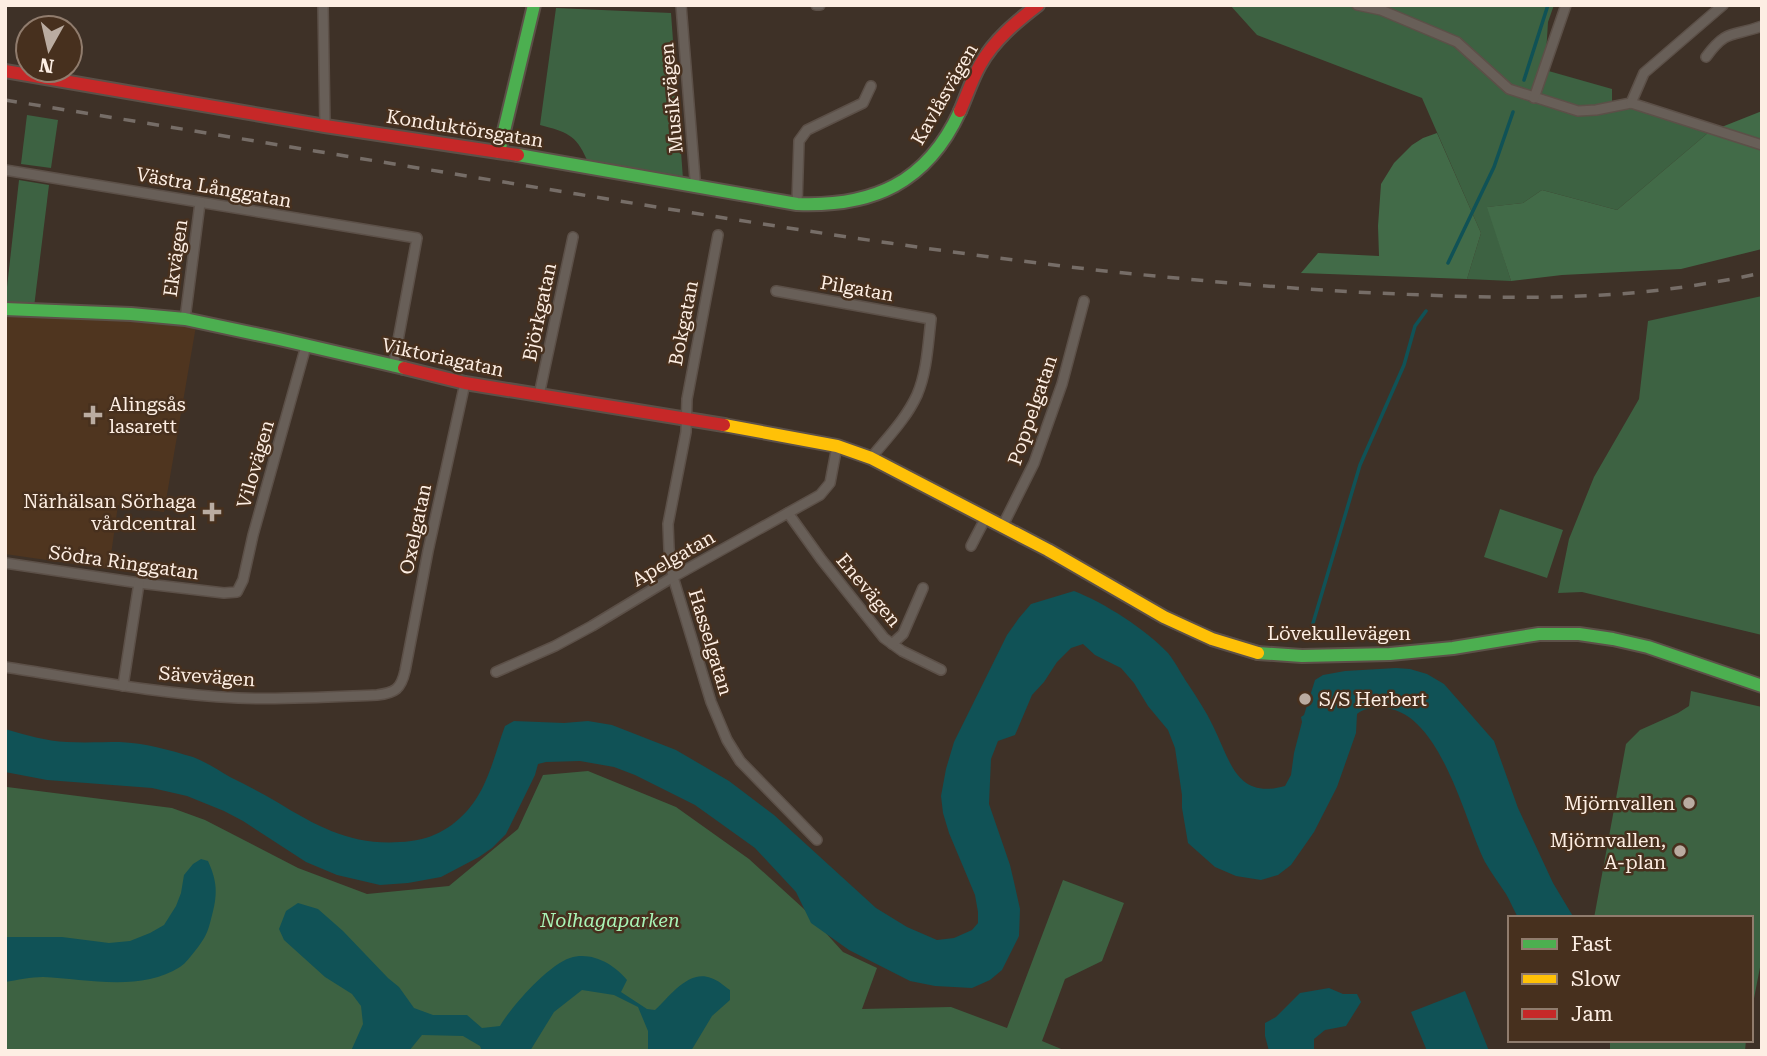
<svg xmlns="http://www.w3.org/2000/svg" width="1767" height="1056" font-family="'Roboto Serif',serif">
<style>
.built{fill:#4f351f}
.green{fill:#3d6242}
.forest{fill:#426b48}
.water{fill:#105256}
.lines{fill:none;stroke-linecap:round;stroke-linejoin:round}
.stream{stroke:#105256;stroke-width:3.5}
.street-casing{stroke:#5c5048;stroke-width:12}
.fast-casing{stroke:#5c5048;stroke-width:16}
.slow-casing{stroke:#5c5048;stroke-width:16}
.jam-casing{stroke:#5c5048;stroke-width:16}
.street{stroke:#685f58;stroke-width:9}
.fast{stroke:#4caf50;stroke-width:12}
.slow{stroke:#ffc107;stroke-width:12}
.jam{stroke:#c62828;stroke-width:12}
.rail{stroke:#766d67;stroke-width:3.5;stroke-dasharray:12 12;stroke-linecap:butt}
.poi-dot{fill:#baaca1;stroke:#47301e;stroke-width:2.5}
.labels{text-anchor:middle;stroke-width:5;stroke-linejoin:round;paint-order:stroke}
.street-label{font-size:19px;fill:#fdeee3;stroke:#47301e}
.poi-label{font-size:19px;fill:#fdeee3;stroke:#47301e;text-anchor:end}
.park-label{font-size:19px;font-style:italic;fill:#a9f4b6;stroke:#47301e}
</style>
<rect width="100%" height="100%" fill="#3e3127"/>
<!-- built -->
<path class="built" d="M 5,311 L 196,326 L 164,512 L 118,505 L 109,569 L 5,554 Z"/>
<!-- green -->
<g class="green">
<path d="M 1230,5 L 1554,5 L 1548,22 L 1545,70 L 1612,89 L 1612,103 L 1709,132 L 1617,210 L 1542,190 L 1523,203 L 1488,207 L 1511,281 L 1467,279 L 1481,233 L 1422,98 L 1257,35 Z"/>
<path d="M 556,8 L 671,13 L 683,179 L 587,160 C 576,134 566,132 540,125 Z"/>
<path d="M 27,115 L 58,120 L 51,168 L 21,164 Z"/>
<path d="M 19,180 L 49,185 L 34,307 L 5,305 Z"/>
<path d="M 1762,296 L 1762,635 L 1582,592 L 1558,593 L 1569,539 L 1594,477 L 1639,399 L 1648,321 Z"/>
<path d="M 1500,509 L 1563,530 L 1547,578 L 1484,557 Z"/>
<path d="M 1691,691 L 1762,707 L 1762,957 L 1751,1014 L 1751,918 L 1594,918 L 1626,744 L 1640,730 L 1678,713 L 1689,706 Z"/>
<path d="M 588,771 L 676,807 L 749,859 L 804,909 L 843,952 L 877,968 L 862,1009 L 951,1007 L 1007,1028 L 1063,880 L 1124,903 L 1102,961 L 1065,979 L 1042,1041 L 1066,1051 L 5,1051 L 5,794 L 7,787 L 172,808 L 205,820 L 298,868 L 367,894 L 449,886 L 518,829 L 543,775 Z"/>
<path d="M 1610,1040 L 1746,1040 L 1745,1051 L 1610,1051 Z"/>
</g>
<!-- forest -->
<g class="forest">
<path d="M 1762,111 L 1762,249 L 1681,269 L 1562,275 L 1511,281 L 1487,207 L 1523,203 L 1542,190 L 1617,210 L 1709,132 Z"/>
<path d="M 1437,133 L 1481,233 L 1467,279 L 1301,273 L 1318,253 L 1379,256 L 1378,226 L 1381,184 L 1394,163 L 1412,145 L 1423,138 Z"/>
</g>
<!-- water -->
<g class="water">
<path d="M 1074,591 C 1103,602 1147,630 1168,653 C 1176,663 1181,674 1188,684 C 1197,698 1206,711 1213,726 C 1230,760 1236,800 1285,786 L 1291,775 L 1294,753 L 1302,722 L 1301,717 L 1304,715 L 1315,680 L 1323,675 L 1345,671 L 1396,668 L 1410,669 L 1427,674 L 1444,684 L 1494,741 L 1518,808 L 1553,883 L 1574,918 L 1518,918 C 1514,910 1510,901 1506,894 C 1499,883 1491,873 1485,862 C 1464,820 1439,703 1377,708 C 1369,708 1363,709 1357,714 L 1356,733 L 1337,787 L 1314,832 L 1291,865 L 1278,875 L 1261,880 L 1236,876 L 1215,867 L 1188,843 L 1182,808 L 1182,795 L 1175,748 L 1168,730 L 1148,706 L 1134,683 L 1121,668 L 1095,655 L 1083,644 L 1071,648 L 1057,662 L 1044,682 L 1032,695 L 1015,735 L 998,741 L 991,759 L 989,804 L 1010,865 L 1014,882 L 1020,909 L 1019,936 L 1002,970 L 990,980 L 972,988 L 935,986 L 910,981 L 849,950 L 811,923 L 796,892 L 755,848 L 695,805 L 635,775 L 614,767 L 580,761 L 546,762 L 538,764 L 535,775 L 506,834 L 492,848 L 479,857 L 441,877 L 408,883 L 380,885 L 337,875 L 306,862 L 243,821 L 224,811 L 187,796 L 152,788 L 47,780 L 5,772 L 5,729 C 26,735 46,741 67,742 C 85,743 103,742 120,742 C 145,743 169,750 193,757 C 206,762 218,770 230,777 C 246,785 262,793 277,802 C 321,829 357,848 411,841 C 438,838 461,822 476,799 C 490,778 496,750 505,726 L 514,721 L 564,723 L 588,721 L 612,725 L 676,750 L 729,781 L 774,815 L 876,908 L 907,927 L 937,940 L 954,938 L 972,930 L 978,923 L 978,912 L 975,895 L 949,833 L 943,813 L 941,796 L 946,769 L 954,742 L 1007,635 L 1019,618 L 1031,604 Z"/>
<path d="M 201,859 L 208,861 C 219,885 217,898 210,923 C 207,935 202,942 195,951 C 190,957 186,963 180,967 C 141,992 86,979 43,977 C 31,977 17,980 5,982 L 5,937 L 62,937 L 109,943 L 130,941 L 150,933 L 164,925 L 176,906 L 181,893 L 184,875 L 193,864 Z"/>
<path d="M 298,903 L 318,909 L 343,931 L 388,978 L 399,987 L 414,1008 L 433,1015 L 467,1015 L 482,1028 L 500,1026 C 511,1007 548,965 570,958 C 591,951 614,964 627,980 L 621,992 L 647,1009 L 655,1010 C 670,996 689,969 711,978 C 718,980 724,986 730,990 L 730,1000 L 712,1016 L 691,1051 L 648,1051 L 648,1031 L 638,1007 L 614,995 L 582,990 L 554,1012 L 530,1051 L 482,1051 L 480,1046 L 463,1036 L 422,1035 L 409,1051 L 351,1051 L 363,1024 L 361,1006 L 352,994 L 325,977 L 284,940 L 279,929 L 286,911 Z"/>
<path d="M 1329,988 L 1343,994 L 1357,994 L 1361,1002 L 1346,1026 L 1325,1030 L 1314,1039 L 1314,1051 L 1269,1051 L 1265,1036 L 1265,1023 L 1276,1017 L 1300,993 Z"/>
<path d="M 1465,991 L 1489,1051 L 1427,1051 L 1411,1012 Z"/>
</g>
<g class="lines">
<!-- stream -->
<g class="stream">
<path d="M 1524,80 L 1548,5"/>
<path d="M 1448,263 L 1494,167 L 1513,112"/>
<path d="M 1308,640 L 1360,465 L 1404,365 L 1415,326 L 1426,311"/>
</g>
<!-- street casing -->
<g class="street-casing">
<g id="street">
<path d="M 323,5 L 325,126"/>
<path d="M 681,5 L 695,179 L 694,187"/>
<path d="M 816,5 L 820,5"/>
<path d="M 1357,5 L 1381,10 L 1457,42 L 1509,89 L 1578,111 L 1596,110 L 1631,103 L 1644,73 L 1723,5"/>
<path d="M 1706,57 C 1727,28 1733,37 1762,26"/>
<path d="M 1534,98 L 1566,5"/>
<path d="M 1631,103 L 1762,145"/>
<path d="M 5,170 L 417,238 L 393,367"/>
<path d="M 797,204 L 799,141 L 807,130 L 863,103 L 871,86"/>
<path d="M 718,235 L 687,399 L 686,432 L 668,524 L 669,549 L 673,577 L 711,702 L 727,740 L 740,761 L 817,840"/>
<path d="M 776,291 L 931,319 C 928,344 927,372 917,395 C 906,419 887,438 871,458"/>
<path d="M 185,319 L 200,203"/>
<path d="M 539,395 L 573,237"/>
<path d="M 788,513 L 821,559 L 884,638 L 902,651 L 941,670"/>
<path d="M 1002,527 L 1034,463 L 1062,384 L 1084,301"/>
<path d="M 971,546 L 985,519"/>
<path d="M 5,563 L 139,583 L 224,593 L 237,592 L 243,580 L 253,535 L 306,346"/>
<path d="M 892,644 L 903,634 L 923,588"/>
<path d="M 5,667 C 83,679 159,694 238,698 C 284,700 330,697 377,695 C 395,693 401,689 405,671 L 428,551 L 465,383"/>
<path d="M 496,672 L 555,646 L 592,626 L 673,577 L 820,495 L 830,483 L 837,446"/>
<path d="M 123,686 L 139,583"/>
</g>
</g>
<!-- fast casing -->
<g class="fast-casing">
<g id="fast">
<path d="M 499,152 L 534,5"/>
<path d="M 518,155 L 797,204 C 873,207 927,183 960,111"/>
<path d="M 5,309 L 131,314 L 185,319 L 279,339 L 404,368"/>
<path d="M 1258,653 L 1302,656 L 1390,654 L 1453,648 L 1539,634 L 1579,634 L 1613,639 L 1648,647 L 1762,686"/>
</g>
</g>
<!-- slow casing -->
<g class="slow-casing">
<path id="slow" d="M 724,425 L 837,446 L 871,458 L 1048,550 L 1164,617 L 1212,639 L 1258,653"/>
</g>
<!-- jam casing -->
<g class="jam-casing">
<g id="jam">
<path d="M 5,71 L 325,126 L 518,155"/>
<path d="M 960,111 C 967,95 972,79 980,65 C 994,40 1016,22 1038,5"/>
<path d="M 404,368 L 465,383 L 724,425"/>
</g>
</g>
<!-- street -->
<use href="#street" class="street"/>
<!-- fast -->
<use href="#fast" class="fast"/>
<!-- slow -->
<use href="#slow" class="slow"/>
<!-- jam -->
<use href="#jam" class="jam"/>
<!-- rail -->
<path class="rail" d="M 5,100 C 196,131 386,163 577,194 C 753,223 928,251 1105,271 C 1203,281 1300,290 1398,294 C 1467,297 1535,299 1603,295 C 1657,292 1710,284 1762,273"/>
</g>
<!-- markers -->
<g class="poi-dot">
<path d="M89.5 404.5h7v7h7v7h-7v7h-7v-7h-7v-7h7z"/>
<path d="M208.5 501.5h7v7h7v7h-7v7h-7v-7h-7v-7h7z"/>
<circle cx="1305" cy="699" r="7"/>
<circle cx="1689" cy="803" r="7"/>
<circle cx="1680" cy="851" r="7"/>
</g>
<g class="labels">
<!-- street labels -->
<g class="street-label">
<text transform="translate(944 94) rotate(-60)" y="7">Kavlåsvägen</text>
<text transform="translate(671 98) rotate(-95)" y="7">Musikvägen</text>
<text transform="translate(465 128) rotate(9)" y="7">Konduktörsgatan</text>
<text transform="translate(214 187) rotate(10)" y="7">Västra Långgatan</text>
<text transform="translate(175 258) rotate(-82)" y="7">Ekvägen</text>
<text transform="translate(857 288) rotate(10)" y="7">Pilgatan</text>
<text transform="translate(539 312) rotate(-78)" y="7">Björkgatan</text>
<text transform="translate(683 323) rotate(-79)" y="7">Bokgatan</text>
<text transform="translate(443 357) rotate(12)" y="7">Viktoriagatan</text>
<text transform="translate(1032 410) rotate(-71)" y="7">Poppelgatan</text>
<text transform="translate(255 464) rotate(-74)" y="7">Vilovägen</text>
<text transform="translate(415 529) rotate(-78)" y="7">Oxelgatan</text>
<text transform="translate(673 558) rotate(-30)" y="7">Apelgatan</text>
<text transform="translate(124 562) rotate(8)" y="7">Södra Ringgatan</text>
<text transform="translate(869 590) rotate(50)" y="7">Enevägen</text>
<text x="1339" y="640">Lövekullevägen</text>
<text transform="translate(711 642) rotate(73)" y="7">Hasselgatan</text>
<text transform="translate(207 676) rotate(4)" y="7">Sävevägen</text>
</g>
<!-- poi labels -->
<g class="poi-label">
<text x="109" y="411" text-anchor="start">Alingsås<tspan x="109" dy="22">lasarett</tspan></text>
<text x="196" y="508">Närhälsan Sörhaga<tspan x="196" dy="22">vårdcentral</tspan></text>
<text x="1319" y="706" text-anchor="start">S/S Herbert</text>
<text x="1675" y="810">Mjörnvallen</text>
<text x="1666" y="847">Mjörnvallen,<tspan x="1666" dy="22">A-plan</tspan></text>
</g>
<!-- park labels -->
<g class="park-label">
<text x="610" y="927">Nolhagaparken</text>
</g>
</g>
<!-- border -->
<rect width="1767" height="1056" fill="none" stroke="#fdeee3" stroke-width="14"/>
<!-- legend -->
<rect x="1508" y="916" width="245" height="126" fill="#47301e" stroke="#907c6d" stroke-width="2"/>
<rect x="1522" y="939" width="35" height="10" fill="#4caf50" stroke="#907c6d" stroke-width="2"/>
<text x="1571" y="951" font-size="21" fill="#fdeee3">Fast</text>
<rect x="1522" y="974" width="35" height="10" fill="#ffc107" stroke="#907c6d" stroke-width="2"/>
<text x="1571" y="986" font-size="21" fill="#fdeee3">Slow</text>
<rect x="1522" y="1009" width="35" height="10" fill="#c62828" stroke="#907c6d" stroke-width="2"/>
<text x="1571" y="1021" font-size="21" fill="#fdeee3">Jam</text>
<!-- north arrow -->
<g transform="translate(49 49) rotate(188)"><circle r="33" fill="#47301e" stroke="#907c6d" stroke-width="2"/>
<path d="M0-5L12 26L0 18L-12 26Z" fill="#baaca1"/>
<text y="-10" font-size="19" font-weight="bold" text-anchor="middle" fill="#fdeee3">N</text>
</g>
</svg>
